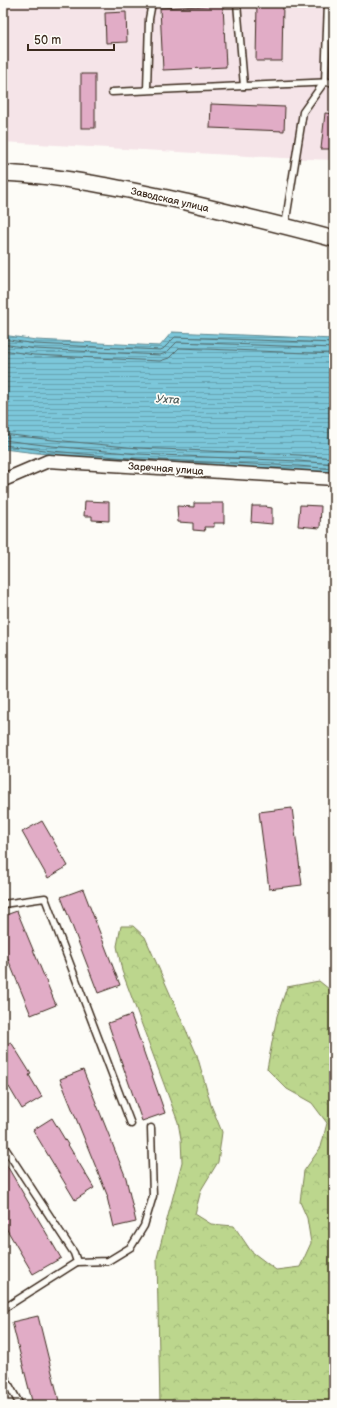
<svg xmlns="http://www.w3.org/2000/svg" width="337" height="1408" font-family="'Balsamiq Sans',sans-serif">
<style>
.built{fill:#f5e4e8}
.forest{fill:url(#forest-crowns);stroke:#7c8056}
.water{fill:url(#water-rules);stroke:#61888f}
.lines{fill:none;stroke-linecap:round;stroke-linejoin:round}
.shore{stroke:#556969;stroke-width:1}
.building{fill:#e1acc6;stroke:#3b2a1e}
.service-casing{stroke:#3b2a1e;stroke-width:9}
.minor-casing{stroke:#3b2a1e;stroke-width:15}
.tertiary-casing{stroke:#3b2a1e;stroke-width:18}
.service{stroke:#fdfcf7;stroke-width:6}
.minor{stroke:#fdfcf7;stroke-width:12}
.tertiary{stroke:#fdfcf7;stroke-width:15}
.labels{text-anchor:middle;stroke-width:3.5;stroke-linejoin:round;paint-order:stroke}
.street-label{font-size:10px;fill:#3b2a1e;stroke:#fdfcf7}
.water-label{font-size:11px;font-style:italic;fill:#4e5956;stroke:#fdfcf7}
</style>
<defs>
<pattern id="forest-crowns" width="20" height="18" patternUnits="userSpaceOnUse"><rect width="20" height="18" fill="#bcd68d"/><path d="M2 6a3 3 0 1 1 6 0M12 15a3 3 0 1 1 6 0" fill="none" stroke="#a2b879"/></pattern>
<pattern id="water-rules" width="6" height="5" patternUnits="userSpaceOnUse"><rect width="6" height="5" fill="#7bc7da"/><path d="M0 2.5h6" fill="none" stroke="#66a2b0"/></pattern>
</defs>
<rect width="100%" height="100%" fill="#fdfcf7"/>
<filter id="ink" filterUnits="userSpaceOnUse"><feTurbulence type="fractalNoise" baseFrequency=".025" numOctaves="2"/><feDisplacementMap in="SourceGraphic" scale="8" xChannelSelector="R" yChannelSelector="G"/><feConvolveMatrix kernelMatrix="1 2 1 2 8 2 1 2 1" color-interpolation-filters="sRGB"/></filter>
<g filter="url(#ink)">
<!-- built -->
<path class="built" d="M 3,3 L 334,3 L 334,160 L 282,158 L 3,142 Z"/>
<!-- forest -->
<path class="forest" d="M 121,926 L 133,926 L 145,937 L 197,1055 L 211,1105 L 222,1132 L 218,1162 L 201,1190 L 195,1214 L 211,1224 L 234,1226 L 251,1251 L 276,1270 L 300,1267 L 311,1243 L 307,1218 L 300,1202 L 304,1171 L 321,1147 L 327,1123 L 312,1103 L 287,1089 L 267,1069 L 277,1016 L 287,987 L 319,981 L 334,993 L 334,1405 L 160,1405 L 157,1258 L 182,1162 L 181,1139 L 178,1122 L 122,971 L 117,946 Z"/>
<!-- water -->
<path class="water" d="M 172,332 L 334,339 L 334,473 C 304,471 273,470 243,468 C 163,464 82,459 3,449 L 3,335 L 36,340 L 160,346 Z"/>
<g class="lines">
<!-- shore -->
<g class="shore">
<path d="M 3,339 L 35,344 L 160,350 L 163,349 L 175,337 L 334,343"/>
<path d="M 3,344 L 35,349 L 160,355 L 166,353 L 177,342 L 334,348"/>
<path d="M 3,350 L 34,355 L 160,361 L 169,358 L 179,348 L 334,354"/>
<path d="M 3,434 L 53,440 L 138,448 L 299,455 L 334,458"/>
<path d="M 3,440 L 52,446 L 138,454 L 298,461 L 334,464"/>
<path d="M 3,445 L 52,451 L 138,459 L 298,466 L 334,469"/>
</g>
</g>
<!-- building -->
<g class="building">
<path d="M 257,3 L 283,3 L 282,61 L 256,61 Z"/>
<path d="M 223,5 L 226,67 L 163,70 L 160,8 Z"/>
<path d="M 126,12 L 127,42 L 106,43 L 105,13 Z"/>
<rect x="81" y="74" width="14" height="54"/>
<path d="M 211,104 L 285,107 L 284,131 L 210,128 Z"/>
<path d="M 325,113 L 334,114 L 334,149 L 321,149 Z"/>
<path d="M 85,501 L 109,502 L 109,521 L 92,520 L 92,516 L 84,516 Z"/>
<path d="M 194,503 L 224,503 L 224,523 L 214,523 L 214,527 L 204,527 L 205,531 L 193,530 L 193,523 L 178,522 L 177,506 L 194,507 Z"/>
<path d="M 300,505 L 321,506 L 320,528 L 298,526 Z"/>
<path d="M 252,506 L 267,506 L 266,507 L 272,508 L 272,524 L 251,522 Z"/>
<path d="M 292,808 L 302,885 L 269,889 L 259,812 Z"/>
<path d="M 42,821 L 68,866 L 48,878 L 22,832 Z"/>
<path d="M 83,889 L 120,985 L 98,993 L 61,897 Z"/>
<path d="M 17,911 L 56,1005 L 31,1015 L 3,947 L 3,916 Z"/>
<path d="M 131,1015 L 165,1113 L 142,1121 L 108,1023 Z"/>
<path d="M 11,1042 L 31,1074 L 29,1075 L 42,1097 L 22,1109 L 9,1087 L 6,1088 L 3,1083 L 3,1046 Z"/>
<path d="M 83,1070 L 126,1178 L 136,1222 L 114,1227 L 107,1197 L 108,1197 L 60,1079 Z"/>
<path d="M 52,1118 L 94,1188 L 75,1200 L 33,1130 Z"/>
<path d="M 3,1159 L 61,1258 L 33,1274 L 3,1223 Z"/>
<path d="M 38,1316 L 60,1405 L 33,1405 L 12,1322 Z"/>
</g>
<g class="lines">
<!-- service casing -->
<g class="service-casing">
<g id="service">
<path d="M 237,3 L 244,86"/>
<path d="M 147,90 L 149,19 L 152,3"/>
<path d="M 112,92 L 334,82"/>
<path d="M 285,226 L 303,112 L 325,81 L 328,3"/>
<path d="M 3,904 L 45,898 L 131,1124"/>
<path d="M 3,1145 L 74,1253 L 77,1262 L 3,1309"/>
<path d="M 77,1262 L 108,1261 L 131,1247 L 144,1226 L 153,1196 L 151,1128"/>
<path d="M 3,1374 L 20,1405"/>
</g>
</g>
<!-- minor casing -->
<g class="minor-casing">
<path id="minor" d="M 3,477 L 6,479 L 48,461 L 334,479"/>
</g>
<!-- tertiary casing -->
<g class="tertiary-casing">
<path id="tertiary" d="M 3,173 C 65,176 125,189 186,202 C 236,214 285,226 334,239"/>
</g>
<!-- service -->
<use href="#service" class="service"/>
<!-- minor -->
<use href="#minor" class="minor"/>
<!-- tertiary -->
<use href="#tertiary" class="tertiary"/>
</g>
</g>
<g class="labels">
<!-- street labels -->
<g class="street-label">
<text transform="translate(170 199) rotate(13)" y="4">Заводская улица</text>
<text transform="translate(166 468) rotate(4)" y="4">Заречная улица</text>
</g>
<!-- water labels -->
<g class="water-label">
<text transform="translate(168 399) rotate(4)" y="4">Ухта</text>
</g>
</g>
<!-- margin -->
<rect width="337" height="1408" fill="none" stroke="#fdfcf7" stroke-width="16"/>
<rect x="8" y="8" width="321" height="1392" fill="none" stroke="#3b2a1e" stroke-width="1.5" filter="url(#ink)"/>
<!-- scale -->
<path d="M28 44v6h86v-6" fill="none" stroke="#3b2a1e" stroke-width="2"/>
<text x="34" y="44" font-size="12" fill="#3b2a1e" stroke="#fdfcf7" stroke-width="3" paint-order="stroke">50 m</text>
</svg>
